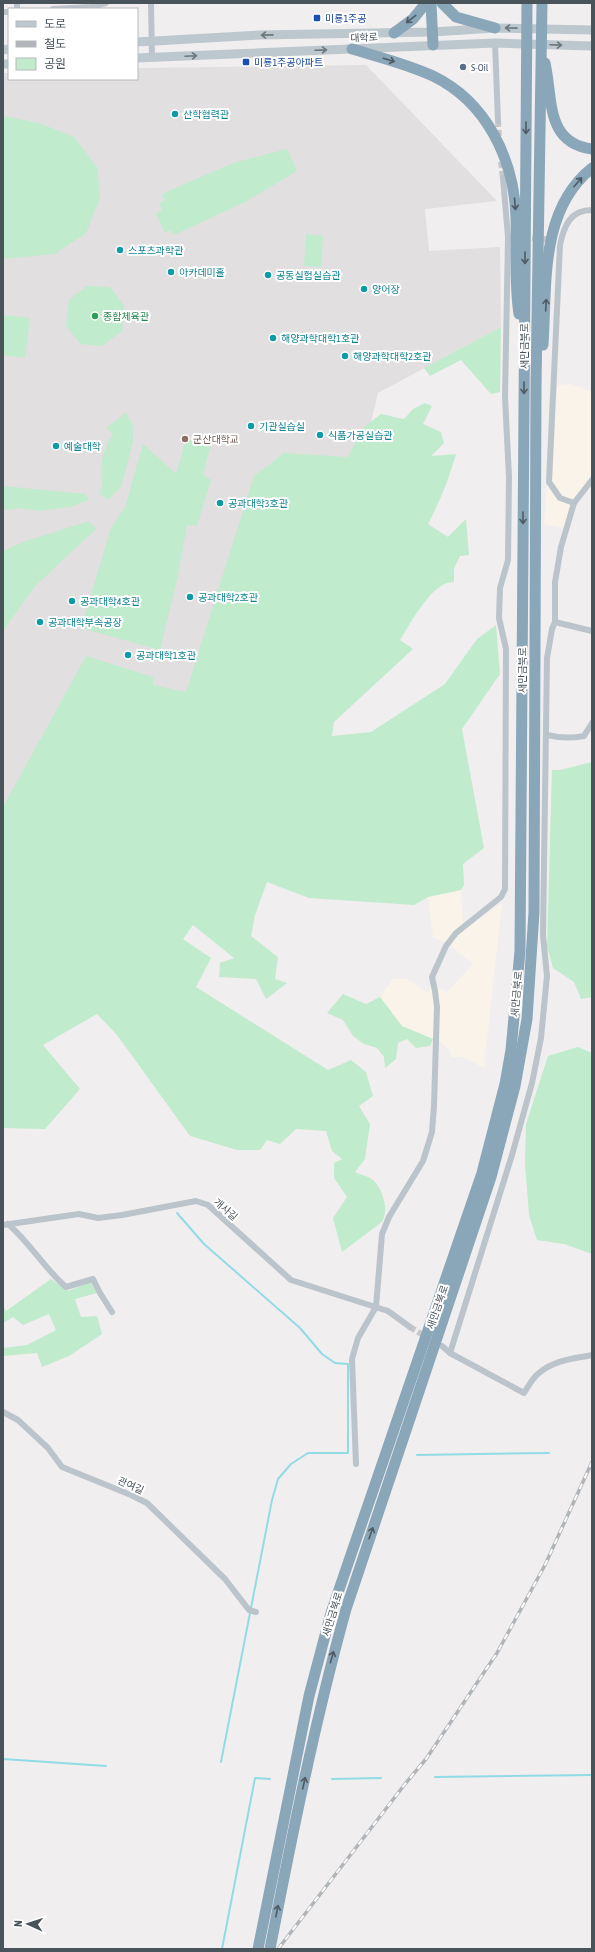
<svg xmlns="http://www.w3.org/2000/svg" width="595" height="1952" font-family="'Asap Condensed','Noto Sans KR',sans-serif">
<style>
.commercial{fill:#faf3e9}
.education{fill:#e2dfe0}
.green{fill:#c0ebcc}
.lines{fill:none;stroke-linecap:round;stroke-linejoin:round}
.stream{stroke:#91dce4;stroke-width:2}
.street-tunnel{stroke:#c7c7ca;stroke-width:6;stroke-dasharray:6 3;stroke-linecap:butt}
.street{stroke:#bbc4ca;stroke-width:6}
.secondary{stroke:#bcc7ce;stroke-width:9}
.highway{stroke:#8aa6b9;stroke-width:11}
.rail-casing{stroke:#b1b4b8;stroke-width:3.5}
.rail{stroke:#fff;stroke-width:2;stroke-dasharray:6;stroke-linecap:butt}
.oneway{stroke:#4f5b64}
.oneway2{stroke:#6b767d}
.transit-dot{fill:#1a4fb4;stroke:#fff;stroke-width:1.5}
.service-dot{fill:#5c6f8a;stroke:#fff;stroke-width:1.5}
.culture-dot{fill:#0f9aa8;stroke:#fff;stroke-width:1.5}
.leisure-dot{fill:#2e9e5b;stroke:#fff;stroke-width:1.5}
.education-dot{fill:#8d6e63;stroke:#fff;stroke-width:1.5}
.labels{text-anchor:middle;stroke-width:4;stroke-linejoin:round;paint-order:stroke}
.transit-label{font-size:10px;fill:#164399;stroke:#fff;text-anchor:start}
.street-label{font-size:10px;fill:#48535a;stroke:#fff}
.service-label{font-size:10px;fill:#4e5e75;stroke:#fff;text-anchor:start}
.culture-label{font-size:10px;fill:#0d838f;stroke:#fff;text-anchor:start}
.leisure-label{font-size:10px;fill:#27864d;stroke:#fff;text-anchor:start}
.education-label{font-size:10px;fill:#785e54;stroke:#fff;text-anchor:start}
</style>
<rect width="100%" height="100%" fill="#f1eeef"/>
<!-- commercial -->
<g class="commercial">
<path d="M 571,384 L 592,392 L 592,474 L 574,499 L 564,528 L 544,524 L 547,485 L 552,475 L 557,385 Z"/>
<path d="M 461,890 L 463,921 L 468,927 L 502,903 L 484,1068 L 463,1057 L 451,1057 L 450,1050 L 439,1041 L 402,1026 L 380,997 L 393,979 L 407,979 L 428,993 L 431,985 L 447,992 L 473,964 L 451,946 L 433,937 L 428,897 Z"/>
</g>
<!-- education -->
<path class="education" d="M 366,65 L 497,201 L 425,209 L 429,251 L 500,247 L 501,327 L 378,393 L 359,474 L 195,768 L 3,858 L 3,73 L 9,73 L 9,79 L 137,79 L 137,68 Z"/>
<!-- green -->
<g class="green">
<path d="M 3,116 L 39,123 L 74,137 L 97,167 L 100,198 L 86,233 L 55,254 L 3,259 Z"/>
<path d="M 287,149 L 297,171 L 245,202 L 174,235 L 171,230 L 165,233 L 156,214 L 162,210 L 159,203 L 165,200 L 162,194 L 233,163 Z"/>
<path d="M 306,234 L 323,236 L 321,267 L 304,266 Z"/>
<path d="M 87,286 L 110,287 L 124,306 L 122,331 L 102,346 L 81,344 L 66,326 L 69,300 Z"/>
<path d="M 3,315 L 30,318 L 25,358 L 3,355 Z"/>
<path d="M 501,327 L 500,392 L 491,394 L 461,360 L 430,376 L 424,368 Z"/>
<path d="M 425,403 L 432,406 L 423,424 L 441,432 L 444,443 L 431,456 L 456,454 C 449,479 440,501 428,524 L 448,537 L 466,519 L 469,555 L 460,556 L 454,569 L 454,582 C 432,581 411,623 400,640 L 413,649 L 334,722 L 332,736 L 371,732 L 445,684 L 477,639 L 496,625 L 500,674 L 462,729 L 484,848 L 463,864 L 464,885 L 461,890 L 428,897 L 414,905 L 309,898 L 267,882 L 255,915 L 251,936 L 278,957 L 275,979 L 287,983 L 266,999 L 256,979 L 219,977 L 220,963 L 234,958 L 193,925 L 183,939 L 211,958 L 196,987 L 328,1070 L 351,1060 L 366,1072 L 373,1096 L 359,1106 L 370,1124 L 365,1159 L 355,1172 C 360,1175 369,1176 373,1180 C 383,1189 389,1210 382,1222 L 342,1252 L 333,1218 L 347,1197 L 334,1178 L 334,1163 L 342,1159 L 332,1151 L 326,1131 L 296,1129 L 280,1144 L 267,1140 L 260,1150 L 237,1150 L 190,1136 L 117,1035 L 97,1014 L 43,1045 L 80,1089 L 45,1129 L 3,1128 L 3,807 L 86,656 L 153,677 L 153,685 L 186,692 L 254,476 L 284,453 L 348,457 L 364,427 L 381,414 L 404,419 L 413,409 Z"/>
<path d="M 126,413 L 133,426 L 133,442 L 121,487 L 108,500 L 99,494 C 105,482 101,479 101,467 C 102,456 107,443 113,434 L 106,428 Z"/>
<path d="M 186,439 L 211,443 L 203,475 L 211,480 L 197,526 L 187,525 L 179,571 L 160,650 L 81,628 L 111,528 L 125,507 L 143,444 L 176,474 Z"/>
<path d="M 3,486 L 85,494 L 89,500 L 71,507 L 38,511 L 19,508 L 8,510 L 3,508 Z"/>
<path d="M 89,521 L 96,529 L 35,586 L 3,631 L 3,551 L 23,542 Z"/>
<path d="M 592,762 L 592,997 L 581,999 L 574,982 L 553,968 L 547,946 L 552,770 L 560,770 Z"/>
<path d="M 343,994 L 366,1004 L 380,997 L 402,1026 L 433,1039 L 430,1046 L 416,1048 L 407,1039 L 398,1043 L 396,1059 L 385,1068 L 384,1057 L 377,1048 L 364,1044 L 353,1036 L 343,1020 L 327,1013 Z"/>
<path d="M 578,1047 L 592,1053 L 592,1254 L 564,1244 L 537,1240 L 529,1215 L 525,1164 L 526,1124 L 548,1056 Z"/>
<path d="M 51,1279 L 68,1291 L 91,1282 L 97,1293 L 75,1299 L 81,1317 L 97,1316 L 102,1334 L 69,1356 L 42,1367 L 37,1353 L 3,1356 L 3,1348 L 27,1345 L 56,1330 L 49,1314 L 23,1325 L 13,1317 L 3,1323 L 3,1306 L 6,1311 Z"/>
</g>
<g class="lines">
<!-- stream -->
<g class="stream">
<path d="M 177,1213 L 204,1244 L 300,1328 L 322,1354 L 335,1363 L 348,1364 L 348,1453 L 308,1453 L 291,1464 L 278,1479 L 272,1500 L 221,1762"/>
<path d="M 417,1455 L 549,1453"/>
<path d="M 3,1759 L 106,1766"/>
<path d="M 435,1777 L 592,1775"/>
<path d="M 332,1779 L 381,1778"/>
<path d="M 222,1949 L 255,1778 L 270,1779"/>
</g>
<!-- street-tunnel -->
<g class="street-tunnel">
<path d="M 498,121 L 499,139"/>
<path d="M 501,162 L 503,178"/>
<path d="M 523,238 L 561,240"/>
<path d="M 410,1327 L 428,1338"/>
</g>
<!-- street -->
<g class="street">
<path d="M 17,3 L 17,9"/>
<path d="M 151,3 L 152,58"/>
<path d="M 53,9 L 91,7 L 106,3"/>
<path d="M 3,12 L 9,12"/>
<path d="M 495,43 L 498,121"/>
<path d="M 574,503 L 560,498 L 549,482 L 560,245 C 564,226 570,210 592,210"/>
<path d="M 555,622 L 592,631"/>
<path d="M 547,735 C 560,738 570,739 584,736 L 592,723"/>
<path d="M 8,1224 C 30,1243 45,1269 66,1287 L 93,1279 L 100,1293 L 112,1312"/>
<path d="M 3,1225 L 79,1214 L 98,1218 L 122,1215 L 196,1201 L 208,1205 L 291,1280 L 388,1311 L 410,1327"/>
<path d="M 442,1346 L 450,1353 L 524,1393 C 528,1387 533,1377 539,1373 C 554,1360 573,1359 592,1355"/>
<path d="M 450,1353 L 512,1155 L 532,1083 L 541,1038 L 547,976 L 543,935 L 547,658 L 552,629 L 555,622 L 555,582 L 561,547 L 574,503 L 592,480"/>
<path d="M 3,1412 L 18,1420 L 48,1448 L 62,1467 L 131,1495 L 147,1503 L 225,1579 L 249,1610 L 256,1612"/>
<path d="M 356,1464 L 352,1359 L 358,1338 L 376,1307 L 382,1234 L 389,1217 L 423,1161 L 432,1132 L 434,1106 L 437,1007 L 435,991 L 432,977 L 446,946 L 456,933 L 501,897 L 505,889 L 506,649 L 499,618 L 500,588 L 508,560 L 509,477 L 505,397 L 508,237 L 503,178"/>
</g>
<!-- secondary -->
<g class="secondary">
<path d="M 137,42 L 259,35 L 432,32 L 495,28 L 592,30"/>
<path d="M 3,50 L 9,49"/>
<path d="M 137,58 L 495,43 L 592,46"/>
<path d="M 3,64 L 9,64"/>
</g>
<!-- highway -->
<g class="highway">
<path d="M 431,3 L 433,45"/>
<path d="M 442,3 L 456,17 L 495,28"/>
<path d="M 394,33 L 413,19 L 426,3"/>
<path d="M 352,49 C 379,57 407,64 433,76 C 487,102 514,160 516,217 C 517,250 514,282 519,314"/>
<path d="M 545,63 C 553,98 545,143 592,149"/>
<path d="M 543,345 C 547,286 539,210 592,168"/>
<path d="M 258,1949 L 309,1696 L 331,1613 L 482,1173 L 505,1084 L 511,1050 L 520,951 L 527,3"/>
<path d="M 270,1949 C 292,1835 315,1721 346,1609 L 491,1177 L 515,1086 L 527,1019 L 534,912 L 536,385 L 542,3"/>
</g>
<!-- rail casing -->
<g class="rail-casing">
<path id="rail" d="M 278,1949 L 405,1784 L 426,1759 L 497,1653 L 545,1565 L 592,1462"/>
</g>
<!-- rail -->
<use href="#rail" class="rail"/>
</g>
<!-- one-way arrows -->
<defs><path id="oneway-shaft" d="M-6 0H5M1.5-3L5.5 0L1.5 3" fill="none" stroke-width="1.6" stroke-linecap="round" stroke-linejoin="round"/></defs>
<g class="oneway">
<use href="#oneway-shaft" transform="translate(411 19) rotate(142)"/>
<use href="#oneway-shaft" transform="translate(389 60) rotate(17)"/>
<use href="#oneway-shaft" transform="translate(526 128) rotate(90)"/>
<use href="#oneway-shaft" transform="translate(578 182) rotate(-49)"/>
<use href="#oneway-shaft" transform="translate(515 204) rotate(85)"/>
<use href="#oneway-shaft" transform="translate(525 258) rotate(90)"/>
<use href="#oneway-shaft" transform="translate(546 305) rotate(-87)"/>
<use href="#oneway-shaft" transform="translate(524 388) rotate(90)"/>
<use href="#oneway-shaft" transform="translate(523 518) rotate(90)"/>
<use href="#oneway-shaft" transform="translate(371 1533) rotate(-71)"/>
<use href="#oneway-shaft" transform="translate(332 1657) rotate(-74)"/>
<use href="#oneway-shaft" transform="translate(304 1783) rotate(-78)"/>
<use href="#oneway-shaft" transform="translate(277 1911) rotate(-79)"/>
</g>
<g class="oneway2">
<use href="#oneway-shaft" transform="translate(511 28) rotate(-179)"/>
<use href="#oneway-shaft" transform="translate(267 35) rotate(179)"/>
<use href="#oneway-shaft" transform="translate(556 45) rotate(2)"/>
<use href="#oneway-shaft" transform="translate(321 50) rotate(-2)"/>
<use href="#oneway-shaft" transform="translate(191 56) rotate(-3)"/>
</g>
<!-- markers -->
<g class="transit-dot">
<rect x="313" y="14" width="8" height="8" rx="2"/>
<rect x="242" y="58" width="8" height="8" rx="2"/>
</g>
<circle class="service-dot" cx="463" cy="67" r="4"/>
<g class="culture-dot">
<circle cx="175" cy="114" r="4"/>
<circle cx="120" cy="250" r="4"/>
<circle cx="171" cy="272" r="4"/>
<circle cx="268" cy="275" r="4"/>
<circle cx="364" cy="289" r="4"/>
<circle cx="273" cy="338" r="4"/>
<circle cx="345" cy="356" r="4"/>
<circle cx="251" cy="426" r="4"/>
<circle cx="320" cy="435" r="4"/>
<circle cx="56" cy="446" r="4"/>
<circle cx="220" cy="503" r="4"/>
<circle cx="190" cy="597" r="4"/>
<circle cx="72" cy="601" r="4"/>
<circle cx="40" cy="622" r="4"/>
<circle cx="128" cy="655" r="4"/>
</g>
<circle class="leisure-dot" cx="95" cy="316" r="4"/>
<circle class="education-dot" cx="185" cy="439" r="4"/>
<g class="labels">
<!-- transit labels -->
<g class="transit-label">
<text x="325" y="22">미룡1주공</text>
<text x="254" y="66">미룡1주공아파트</text>
</g>
<!-- street labels -->
<g class="street-label">
<text transform="translate(364 37) rotate(-3)" y="4">대학로</text>
<text transform="translate(524 346) rotate(-90)" y="4">새만금북로</text>
<text transform="translate(522 670) rotate(-90)" y="4">새만금북로</text>
<text transform="translate(516 994) rotate(-85)" y="4">새만금북로</text>
<text transform="translate(226 1209) rotate(41)" y="4">개사길</text>
<text transform="translate(437 1307) rotate(-71)" y="4">새만금북로</text>
<text transform="translate(131 1485) rotate(24)" y="4">관여길</text>
<text transform="translate(332 1614) rotate(-73)" y="4">새만금북로</text>
</g>
<!-- service labels -->
<g class="service-label">
<text x="471" y="71">S-Oil</text>
</g>
<!-- culture labels -->
<g class="culture-label">
<text x="183" y="118">산학협력관</text>
<text x="128" y="254">스포츠과학관</text>
<text x="179" y="276">아카데미홀</text>
<text x="276" y="279">공동실험실습관</text>
<text x="372" y="293">양어장</text>
<text x="281" y="342">해양과학대학1호관</text>
<text x="353" y="360">해양과학대학2호관</text>
<text x="259" y="430">기관실습실</text>
<text x="328" y="439">식품가공실습관</text>
<text x="64" y="450">예술대학</text>
<text x="228" y="507">공과대학3호관</text>
<text x="198" y="601">공과대학2호관</text>
<text x="80" y="605">공과대학4호관</text>
<text x="48" y="626">공과대학부속공장</text>
<text x="136" y="659">공과대학1호관</text>
</g>
<!-- leisure labels -->
<g class="leisure-label">
<text x="103" y="320">종합체육관</text>
</g>
<!-- education labels -->
<g class="education-label">
<text x="193" y="443">군산대학교</text>
</g>
</g>
<!-- border -->
<rect width="595" height="1952" fill="none" stroke="#48535a" stroke-width="8"/>
<!-- legend -->
<rect x="8" y="8" width="130" height="72" fill="#ffffff" stroke="#b6babd"/>
<rect x="16" y="21" width="20" height="6" fill="#bcc7ce" stroke="#b6babd"/>
<text x="44" y="28" font-size="12" fill="#48535a">도로</text>
<rect x="16" y="41" width="20" height="6" fill="#b1b4b8" stroke="#b6babd"/>
<text x="44" y="48" font-size="12" fill="#48535a">철도</text>
<rect x="16" y="58" width="20" height="12" fill="#c0ebcc" stroke="#b6babd"/>
<text x="44" y="68" font-size="12" fill="#48535a">공원</text>
<!-- north arrow -->
<g transform="translate(28 1924) rotate(273)" stroke="#ffffff" stroke-width="3" paint-order="stroke">
<path d="M0-3L7 15L0 10L-7 15Z" fill="#48535a"/>
<text y="-6" font-size="11" font-weight="bold" text-anchor="middle" fill="#48535a">N</text>
</g>
</svg>
